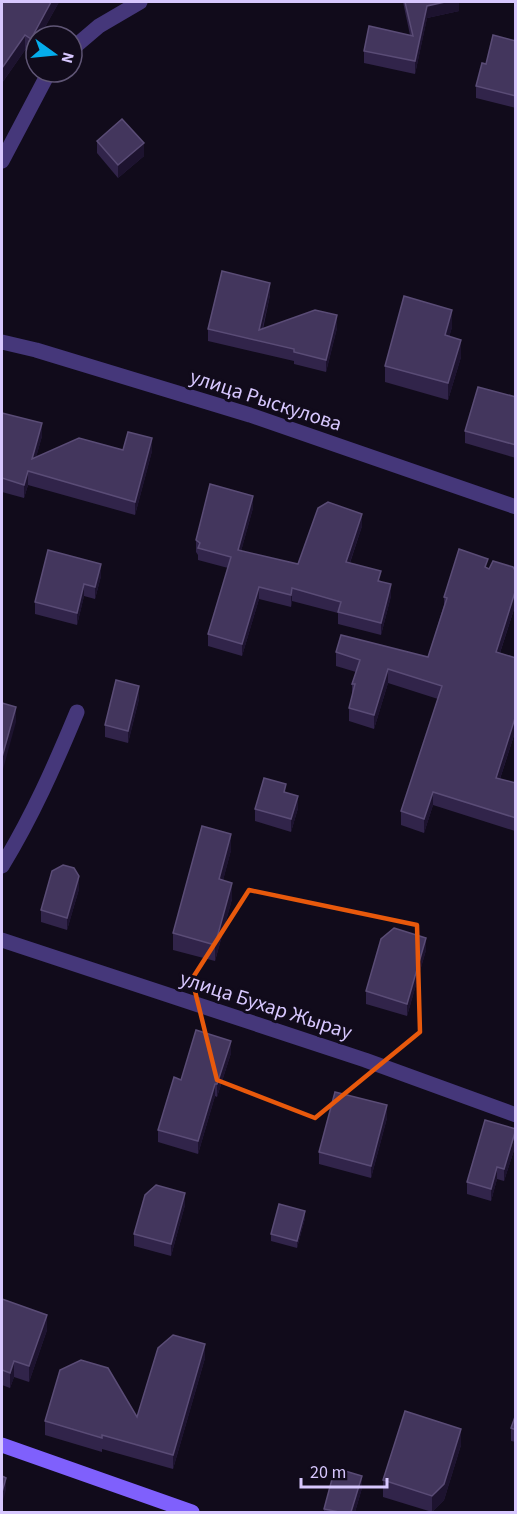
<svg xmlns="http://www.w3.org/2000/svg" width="517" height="1514" font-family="'Source Sans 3',sans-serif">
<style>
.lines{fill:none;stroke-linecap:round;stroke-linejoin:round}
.lane{stroke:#45377a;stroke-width:15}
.street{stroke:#45377a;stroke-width:15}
.secondary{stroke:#7f60fc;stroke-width:15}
.wall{fill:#31244a}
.shaded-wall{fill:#1d132f}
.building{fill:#43365d;stroke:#5a4c76;stroke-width:1.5}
.marked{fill:none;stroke:#e8590c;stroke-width:4.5;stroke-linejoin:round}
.labels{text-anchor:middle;stroke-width:6;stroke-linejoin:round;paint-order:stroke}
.street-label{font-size:21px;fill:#d7c7fe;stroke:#110b1b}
</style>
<rect width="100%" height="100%" fill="#110b1b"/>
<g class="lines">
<!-- lane -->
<path class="lane" d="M 2,866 C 32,817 55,765 77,712"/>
<!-- street -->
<g class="street">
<path d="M 72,49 L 99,26 L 140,2"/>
<path d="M 2,161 L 49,72"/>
<path d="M 2,342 L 36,350 L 250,415 L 516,507"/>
<path d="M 2,940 L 365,1060 L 516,1115"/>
</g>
<!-- secondary -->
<path class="secondary" d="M 2,1445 L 192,1512"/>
</g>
<!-- wall -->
<g class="wall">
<path d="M 2,2 L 59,2 L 40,36 L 36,36 L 36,44 L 31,53 L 25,50 L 2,83 Z"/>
<path d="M 403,2 L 459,2 L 459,11 L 427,18 L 415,74 L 364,63 L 364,51 L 410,35 Z"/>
<path d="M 516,41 L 516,108 L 476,98 L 476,86 L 486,64 Z"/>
<path d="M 97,141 L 144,156 L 118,178 L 97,153 Z"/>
<path d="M 270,295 L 263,329 L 337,328 L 326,372 L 294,364 L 294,361 L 208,341 L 208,329 Z"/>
<path d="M 452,327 L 449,337 L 461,357 L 448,400 L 385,382 L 385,366 Z"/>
<path d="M 516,397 L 516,458 L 465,443 L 465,431 Z"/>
<path d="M 2,413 L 42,436 L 36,457 L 123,450 L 152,451 L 135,515 L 28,485 L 24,498 L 2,492 Z"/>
<path d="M 253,508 L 241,551 L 298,564 L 362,526 L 350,563 L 381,581 L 391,596 L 381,635 L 338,624 L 338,613 L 292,601 L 291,607 L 259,599 L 242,656 L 208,646 L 208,634 L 228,568 L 198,560 L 198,555 L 196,552 L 196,540 Z"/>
<path d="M 488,568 L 516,572 L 516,603 L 500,653 L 516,658 L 516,729 L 500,779 L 516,783 L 516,842 L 515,831 L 433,805 L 424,833 L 401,825 L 401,811 L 438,699 L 388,683 L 374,729 L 349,721 L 349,708 L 352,696 L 352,684 L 356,672 L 336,666 L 336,652 L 428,657 L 444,605 L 444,597 Z"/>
<path d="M 101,576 L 95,599 L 84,596 L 77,625 L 35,614 L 35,602 Z"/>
<path d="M 139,699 L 128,743 L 105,737 L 105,725 Z"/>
<path d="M 286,793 L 298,808 L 291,832 L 255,821 L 255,809 Z"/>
<path d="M 231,850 L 223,880 L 232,899 L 215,961 L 173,950 L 173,933 Z"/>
<path d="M 79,889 L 67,930 L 41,922 L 41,910 Z"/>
<path d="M 426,950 L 407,1016 L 366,1004 L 366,991 Z"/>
<path d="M 231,1053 L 217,1097 L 215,1096 L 198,1154 L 158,1142 L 158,1130 L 181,1080 Z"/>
<path d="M 387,1118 L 371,1178 L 319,1164 L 319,1152 Z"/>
<path d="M 516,1129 L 516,1144 L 504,1181 L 497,1179 L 491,1201 L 467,1194 L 467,1182 Z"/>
<path d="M 185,1205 L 171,1256 L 134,1246 L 134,1234 Z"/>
<path d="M 305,1218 L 297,1248 L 271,1241 L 271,1234 Z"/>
<path d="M 2,1299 L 47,1330 L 29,1382 L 14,1377 L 10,1388 L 2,1385 Z"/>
<path d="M 205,1358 L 173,1469 L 102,1449 L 102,1452 L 45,1435 L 45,1421 L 137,1417 Z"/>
<path d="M 516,1414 L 516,1442 L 511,1441 L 511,1428 Z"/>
<path d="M 461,1445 L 444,1500 L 432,1512 L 383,1497 L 383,1480 Z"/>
<path d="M 362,1488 L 355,1512 L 324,1512 L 324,1509 Z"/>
</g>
<!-- shaded-wall -->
<g class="shaded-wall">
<path d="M 51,2 L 59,2 L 40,36 L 36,36 L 36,44 L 31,53 L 31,39 Z"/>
<path d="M 445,2 L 459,2 L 459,11 L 427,18 L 415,74 L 415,61 L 427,6 Z"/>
<path d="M 25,35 L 25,50 L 2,83 L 2,68 Z"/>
<path d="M 144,143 L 144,156 L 118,178 L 118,165 Z"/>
<path d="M 270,283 L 270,295 L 259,342 L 259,330 Z"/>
<path d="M 452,310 L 452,327 L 445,352 L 445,335 Z"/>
<path d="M 337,315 L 337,328 L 326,372 L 326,360 Z"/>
<path d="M 461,340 L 461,357 L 448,400 L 448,383 Z"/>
<path d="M 42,423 L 42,436 L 32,472 L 32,459 Z"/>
<path d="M 152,438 L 152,451 L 135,515 L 135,502 Z"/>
<path d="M 28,471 L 28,485 L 24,498 L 24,485 Z"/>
<path d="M 253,496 L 253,508 L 238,562 L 238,550 Z"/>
<path d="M 362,514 L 362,526 L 346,574 L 346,562 Z"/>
<path d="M 101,564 L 101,576 L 95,599 L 95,587 Z"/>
<path d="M 84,584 L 84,596 L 77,625 L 77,613 Z"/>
<path d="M 391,584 L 391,596 L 381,635 L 381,623 Z"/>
<path d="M 259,587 L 259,599 L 242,656 L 242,644 Z"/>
<path d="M 292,588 L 292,601 L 291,607 L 291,595 Z"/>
<path d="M 516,589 L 516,603 L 496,665 L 496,652 Z"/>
<path d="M 388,669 L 388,683 L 374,729 L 374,715 Z"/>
<path d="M 139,686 L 139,699 L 128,743 L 128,731 Z"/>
<path d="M 16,707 L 16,722 L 2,773 L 2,757 Z"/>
<path d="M 516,715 L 516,729 L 496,791 L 496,778 Z"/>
<path d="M 433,792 L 433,805 L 424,833 L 424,819 Z"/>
<path d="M 298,796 L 298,808 L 291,832 L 291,819 Z"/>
<path d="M 231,834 L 231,850 L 219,896 L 219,879 Z"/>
<path d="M 79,876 L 79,889 L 67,930 L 67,918 Z"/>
<path d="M 232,883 L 232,899 L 215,961 L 215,945 Z"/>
<path d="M 426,938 L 426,950 L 407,1016 L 407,1004 Z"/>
<path d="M 231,1041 L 231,1053 L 217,1097 L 217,1084 Z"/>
<path d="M 215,1084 L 215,1096 L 198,1154 L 198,1141 Z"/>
<path d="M 387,1105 L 387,1118 L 371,1178 L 371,1166 Z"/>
<path d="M 516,1132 L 516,1144 L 504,1181 L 504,1169 Z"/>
<path d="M 497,1167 L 497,1179 L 491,1201 L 491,1189 Z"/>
<path d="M 185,1193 L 185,1205 L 171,1256 L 171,1244 Z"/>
<path d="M 305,1211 L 305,1218 L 297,1248 L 297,1241 Z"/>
<path d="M 47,1315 L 47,1330 L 29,1382 L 29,1366 Z"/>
<path d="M 205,1344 L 205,1358 L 173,1469 L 173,1455 Z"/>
<path d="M 14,1361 L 14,1377 L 10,1388 L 10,1373 Z"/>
<path d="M 461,1429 L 461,1445 L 444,1500 L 432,1512 L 432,1496 Z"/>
<path d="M 362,1476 L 362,1488 L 355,1512 L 351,1512 Z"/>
<path d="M 6,1478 L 6,1490 L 2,1504 L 2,1492 Z"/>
</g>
<!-- building -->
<g class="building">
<path d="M 2,2 L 51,2 L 31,39 L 25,35 L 2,68 Z"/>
<path d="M 405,2 L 445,2 L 427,6 L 415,61 L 364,51 L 369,26 L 413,36 Z"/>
<path d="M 493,35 L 516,41 L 516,96 L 476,86 L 482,63 L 486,64 Z"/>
<path d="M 122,119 L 144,143 L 118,165 L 97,141 Z"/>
<path d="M 222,271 L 270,283 L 259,330 L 315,310 L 337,315 L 326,360 L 294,352 L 294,349 L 208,329 Z"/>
<path d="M 404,296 L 452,310 L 445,335 L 461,340 L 448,383 L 385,366 Z"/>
<path d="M 478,387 L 516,397 L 516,445 L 465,431 Z"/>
<path d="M 2,413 L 42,423 L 32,459 L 79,438 L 123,450 L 128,432 L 152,438 L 135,502 L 28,471 L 24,485 L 2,478 Z"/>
<path d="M 210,484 L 253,496 L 238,550 L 298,564 L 318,508 L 328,502 L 362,514 L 346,562 L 381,571 L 378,581 L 391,584 L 381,623 L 338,612 L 341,602 L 292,588 L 291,595 L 259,587 L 242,644 L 208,634 L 231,557 L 198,548 L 200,543 L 196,540 Z"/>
<path d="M 459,549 L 488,559 L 485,567 L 489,569 L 493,561 L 513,567 L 516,572 L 516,589 L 496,652 L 516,658 L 516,715 L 496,778 L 516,783 L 516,818 L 433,792 L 424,819 L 401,811 L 442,686 L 388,669 L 374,715 L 349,708 L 355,684 L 352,684 L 360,660 L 336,652 L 341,635 L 428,657 L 447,598 L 444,597 Z"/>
<path d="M 48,550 L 101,564 L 95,587 L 84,584 L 77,613 L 35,602 Z"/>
<path d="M 116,680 L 139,686 L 128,731 L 105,725 Z"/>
<path d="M 2,703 L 16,707 L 2,757 Z"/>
<path d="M 264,778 L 286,784 L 284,792 L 298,796 L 291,819 L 255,809 Z"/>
<path d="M 202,826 L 231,834 L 219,879 L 232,883 L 215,945 L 173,933 Z"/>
<path d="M 63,865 L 74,868 L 79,876 L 67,918 L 41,910 L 52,871 Z"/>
<path d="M 394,928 L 426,938 L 407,1004 L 366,991 L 381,939 Z"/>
<path d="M 196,1030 L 231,1041 L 217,1084 L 215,1084 L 198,1141 L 158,1130 L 174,1077 L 181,1080 Z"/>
<path d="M 335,1092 L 387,1105 L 371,1166 L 319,1152 Z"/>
<path d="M 485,1120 L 516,1129 L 504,1169 L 497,1167 L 491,1189 L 467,1182 Z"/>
<path d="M 156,1185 L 185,1193 L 171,1244 L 134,1234 L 145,1195 Z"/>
<path d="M 279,1204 L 305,1211 L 297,1241 L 271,1234 Z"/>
<path d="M 2,1299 L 47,1315 L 29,1366 L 14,1361 L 10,1373 L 2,1370 Z"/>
<path d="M 173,1335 L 205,1344 L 173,1455 L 102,1435 L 102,1438 L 45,1421 L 60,1370 L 81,1360 L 108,1368 L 137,1417 L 158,1348 Z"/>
<path d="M 405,1411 L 461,1429 L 444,1484 L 432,1496 L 383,1480 Z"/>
<path d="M 516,1414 L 516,1430 L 511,1428 Z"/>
<path d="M 335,1468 L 362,1476 L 351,1512 L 339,1512 L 324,1509 Z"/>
<path d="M 2,1476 L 6,1478 L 2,1492 Z"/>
</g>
<!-- marked area -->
<path class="marked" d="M 249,890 L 417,925 L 420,1032 L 315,1118 L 217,1080 L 192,979 Z"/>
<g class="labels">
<!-- street labels -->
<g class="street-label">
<text transform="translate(266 400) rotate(18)" y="7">улица Рыскулова</text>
<text transform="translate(266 1005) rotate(18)" y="7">улица Бухар Жырау</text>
</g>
</g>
<!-- border -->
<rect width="517" height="1514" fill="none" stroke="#d7c7fe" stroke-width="6"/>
<!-- north arrow -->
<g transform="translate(54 54) rotate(105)"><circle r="28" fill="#110b1b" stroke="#605676" stroke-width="1.5"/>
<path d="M0-4.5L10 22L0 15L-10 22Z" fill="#05adec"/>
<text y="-9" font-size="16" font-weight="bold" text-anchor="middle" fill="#d7c7fe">N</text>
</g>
<!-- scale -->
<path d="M301 1478v9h86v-9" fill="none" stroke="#d7c7fe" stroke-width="3"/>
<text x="310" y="1478" font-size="18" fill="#d7c7fe" stroke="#110b1b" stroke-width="4.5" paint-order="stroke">20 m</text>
</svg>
